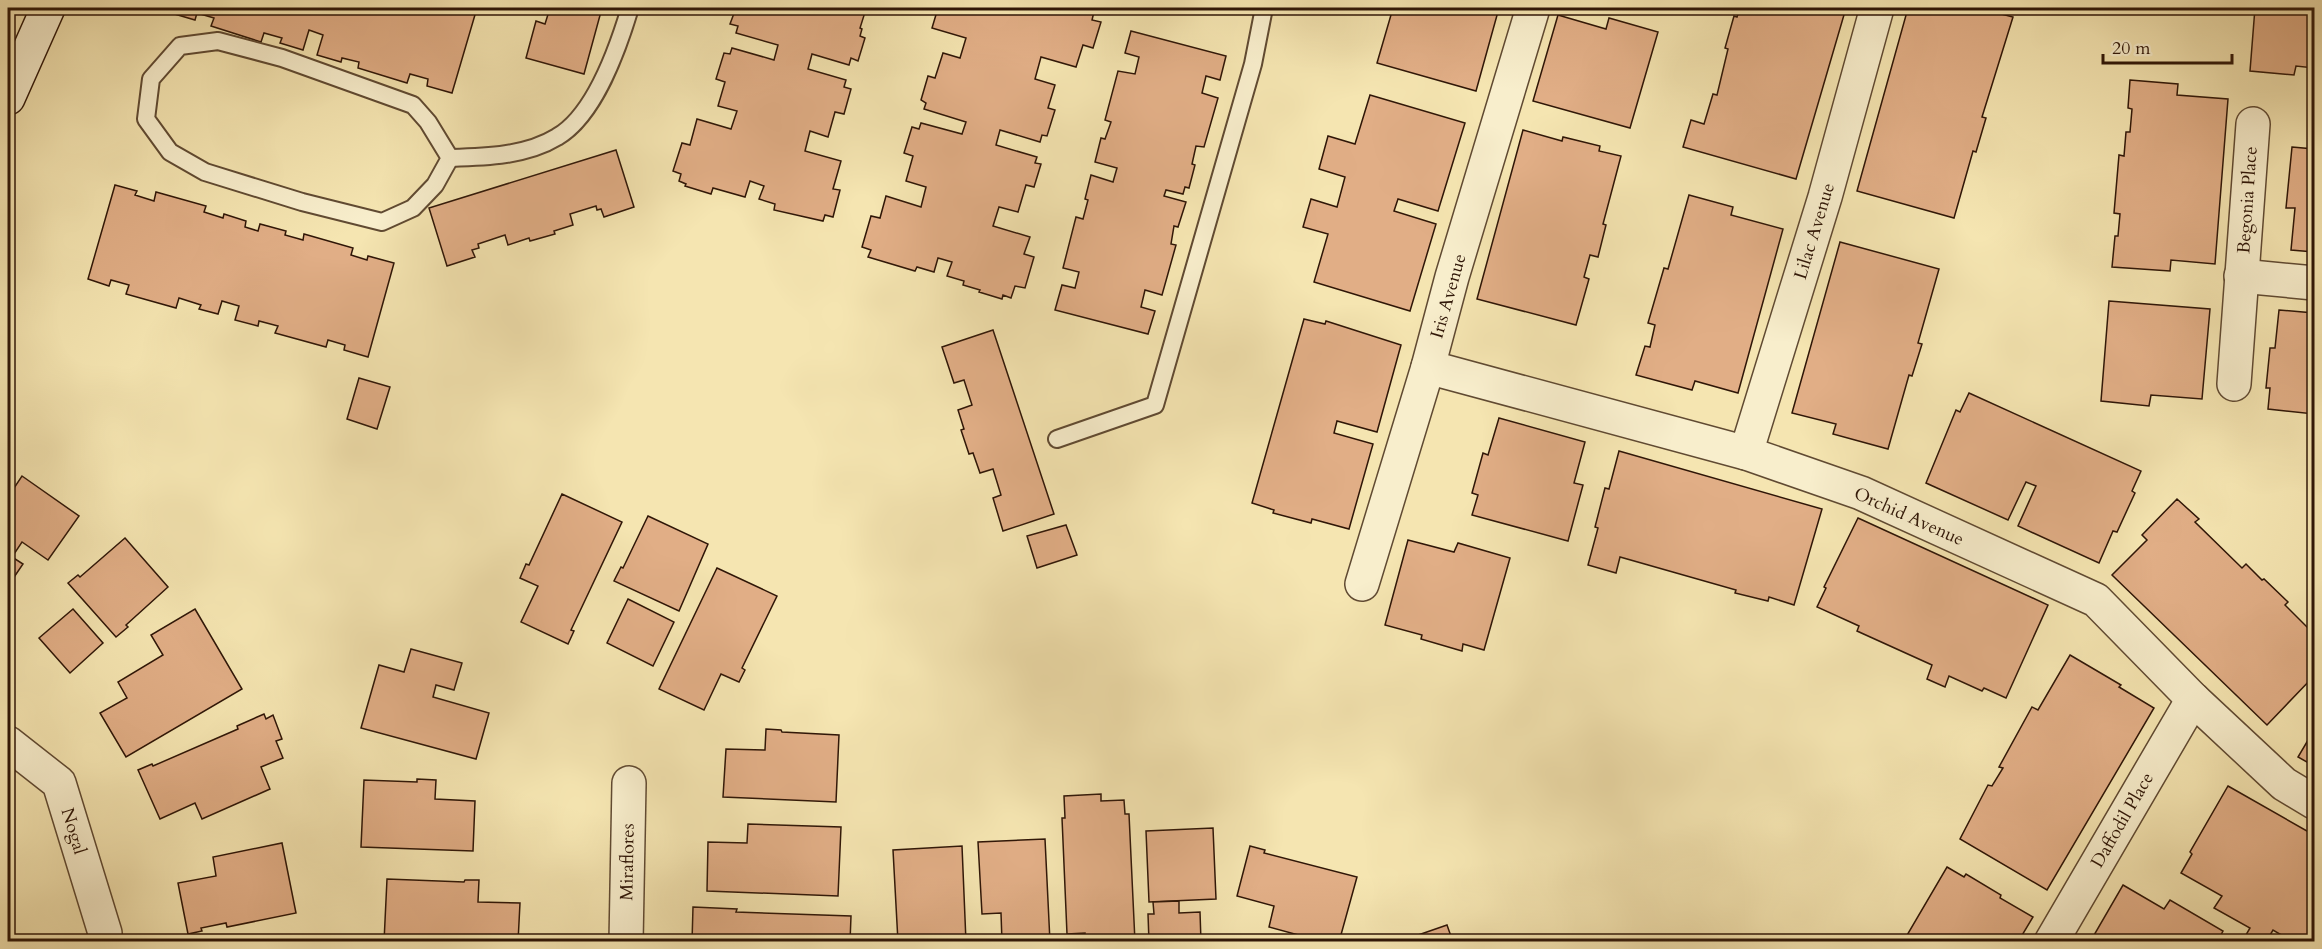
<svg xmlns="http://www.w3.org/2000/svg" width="2322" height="949" viewBox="0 0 2322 949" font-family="Cardo,serif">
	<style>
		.building { fill: #e1ae86; stroke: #2f1607; stroke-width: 1.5 }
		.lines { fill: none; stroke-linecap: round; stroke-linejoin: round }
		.service-casing { stroke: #604a32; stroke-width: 20 }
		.minor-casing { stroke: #604a32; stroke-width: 36 }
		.secondary-casing { stroke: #2f1607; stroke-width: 36 }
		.service { stroke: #f8eecc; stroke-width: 16 }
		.minor { stroke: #f8eecc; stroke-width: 33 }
		.secondary { stroke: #f8eecc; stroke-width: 33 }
		.labels { text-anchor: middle; stroke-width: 5; stroke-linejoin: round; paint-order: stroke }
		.street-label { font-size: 18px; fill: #2f1607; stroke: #f8eecc }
	</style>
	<rect width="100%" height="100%" fill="#f5e5b1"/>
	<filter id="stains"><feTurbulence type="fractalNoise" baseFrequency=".00333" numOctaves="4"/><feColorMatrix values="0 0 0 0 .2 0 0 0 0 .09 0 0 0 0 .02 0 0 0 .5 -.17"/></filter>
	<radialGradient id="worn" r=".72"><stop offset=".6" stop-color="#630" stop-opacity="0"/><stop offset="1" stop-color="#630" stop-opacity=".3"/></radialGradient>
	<g class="building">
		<path d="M173,8H477L452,93L427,86L428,79L410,74L407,83L358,68L359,62L342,58L341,62L317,55L323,35L309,30L303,50L280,43L282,38L264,33L261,42L211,26L214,18L197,13L195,20L171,13Z"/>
		<path d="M550,8H602L584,74L526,58L536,21L545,24Z"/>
		<path d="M736,8L866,9L860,28L862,29L860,36L865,38L858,61L851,58L849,65L812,54L808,69L846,80L844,87L851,89L844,114L835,112L828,137L810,131L805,151L841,161L833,189L840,190L833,217L825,215L823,221L774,210L775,204L759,199L764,186L750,181L745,197L713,188L711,194L685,186L686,184L679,181L681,174L673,171L682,143L690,145L697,119L731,129L737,111L718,106L725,82L716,79L724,53L730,54L732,48L774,60L778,45L736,33L738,26L730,24Z"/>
		<path d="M938,8H1095L1092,20L1101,22L1093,48L1083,45L1076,67L1041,57L1035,79L1055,85L1048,108L1055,110L1047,136L1042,135L1040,142L1000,130L996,145L1037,157L1035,163L1041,164L1034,187L1026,185L1018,212L999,207L993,226L1030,237L1024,254L1034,257L1025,288L1015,286L1011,298L1003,295L1002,299L979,292L980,290L963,285L964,281L947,276L952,262L938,258L934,272L917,267L915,271L868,257L871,250L862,247L871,216L880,218L886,196L921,207L926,187L906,181L913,156L904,153L912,127L919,129L921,123L962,134L966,122L924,109L926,103L921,100L928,76L935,78L943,53L960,58L966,38L932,28Z"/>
		<path d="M1393,8H1499L1476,91L1377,63Z"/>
		<path d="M1740,8H1846L1796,179L1683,147L1691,120L1704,124L1713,94L1717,95L1728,49L1725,48L1734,16L1737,17Z"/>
		<path d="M1908,8H1978L2013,17L1982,117L1986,118L1976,152L1973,151L1954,218L1857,191Z"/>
		<path d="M2255,8H2314V68L2296,66L2294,75L2250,71Z"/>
		<path d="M1558,15L1606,29L1609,18L1658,32L1630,128L1533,101Z"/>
		<path d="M1131,31L1226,56L1220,80L1206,76L1202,93L1218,98L1204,147L1196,146L1192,164L1195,165L1189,188L1185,187L1183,194L1166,190L1164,196L1186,202L1178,227L1174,226L1171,244L1176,245L1162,295L1145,290L1141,307L1155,311L1148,334L1055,310L1062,285L1075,288L1079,272L1063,268L1076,217L1083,219L1088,200L1085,199L1091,175L1113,182L1117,168L1095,162L1101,138L1105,139L1111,122L1105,120L1118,71L1135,74L1139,57L1125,53Z"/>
		<path d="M2130,80L2178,84L2177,95L2228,99L2215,264L2171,260L2170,271L2112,267L2115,236H2118L2120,214L2114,213L2119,155L2124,156L2126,132H2130L2132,109L2128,108Z"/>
		<path d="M1370,95L1465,123L1438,211L1398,199L1394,211L1436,224L1410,311L1314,282L1328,234L1303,227L1311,199L1337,207L1345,177L1319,169L1328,136L1355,144Z"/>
		<path d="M1523,130L1562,141L1563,137L1600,146L1599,151L1621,156L1603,224L1606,225L1598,257L1590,255L1584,277L1589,279L1576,325L1477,299Z"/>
		<path d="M2292,147L2314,149V252L2291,250L2295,208H2286Z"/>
		<path d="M616,150L634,207L604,217L601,209L597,210L596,206L570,214L573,225L554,231L555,234L530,241L529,238L508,245L505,235L478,244L479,248L472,250L475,257L447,266L429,208Z"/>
		<path d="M115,185L137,191L135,195L154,201L156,192L206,206L204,212L223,218L224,214L246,221L245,227L258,231L260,224L286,231L285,235L303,240L304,234L353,248L351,255L367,260L368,256L394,263L368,357L344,350L345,345L328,340L326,347L275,333L278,326L259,321L258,326L235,320L239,306L222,301L218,314L199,309L201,305L179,298L176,308L126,294L129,285L111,280L109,286L88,279Z"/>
		<path d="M1689,195L1733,207L1731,215L1783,229L1738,393L1695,381L1692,390L1636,375L1645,346L1650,347L1655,325L1648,323L1664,268L1668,269Z"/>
		<path d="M1840,242L1939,269L1918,343L1922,344L1912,376L1909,375L1888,449L1833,434L1836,424L1792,413Z"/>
		<path d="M2109,301L2210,309L2202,399L2151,395L2149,406L2101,401Z"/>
		<path d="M2279,310L2314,313V414L2268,409L2270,388H2266L2270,348H2275Z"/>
		<path d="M1304,319L1325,324L1326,321L1401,345L1377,432L1337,421L1334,433L1373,444L1349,529L1312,519L1311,523L1273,513L1274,510L1252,503Z"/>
		<path d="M993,330L1054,514L1003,531L993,498L1001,495L993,469L980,473L973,453L969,454L961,430L964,429L958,410L972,405L964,380L954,383L942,347Z"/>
		<path d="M359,378L390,387L377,429L347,419Z"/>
		<path d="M1969,393L2141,471L2132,491L2135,493L2117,532L2113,531L2099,563L2018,526L2036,486L2026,482L2008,520L1926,483L1956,410L1960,412Z"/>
		<path d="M1499,418L1585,442L1574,483L1583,485L1568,541L1472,515L1478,495L1472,493L1483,453L1488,455Z"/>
		<path d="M1619,451L1822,509L1794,605L1769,597L1768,601L1735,593L1736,590L1620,557L1616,573L1588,565L1598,528L1595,527L1605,488L1609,489Z"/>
		<path d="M22,476L79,516L48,560L22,542L12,557L23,564L8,586V497Z"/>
		<path d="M562,494L622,522L571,630L574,631L568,644L521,622L538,586L520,578L526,564L529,565Z"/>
		<path d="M2177,499L2199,519L2195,522L2242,568L2246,564L2262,580L2264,579L2288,602L2285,605L2314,634V676L2267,725L2112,575L2147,540L2142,535Z"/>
		<path d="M648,516L708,544L679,611L614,581L621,567L623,568Z"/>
		<path d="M1858,518L2048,605L2006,698L1984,688L1982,691L1949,676L1945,687L1927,679L1932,665L1857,631L1859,626L1817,607L1826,588L1824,587Z"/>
		<path d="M1066,525L1077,555L1037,568L1027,536Z"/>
		<path d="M125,538L168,587L126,625L128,627L116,637L68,583L78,575L80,577Z"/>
		<path d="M1408,540L1454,552L1458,543L1510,558L1484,650L1463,644L1462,651L1421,639L1422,635L1385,625Z"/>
		<path d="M717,568L777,596L742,668L745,670L739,682L721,674L704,710L659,689Z"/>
		<path d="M628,599L674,622L653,666L607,643Z"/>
		<path d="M73,609L103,643L70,673L39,638Z"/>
		<path d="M195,609L242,689L126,757L100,713L127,698L118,682L163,655L151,635Z"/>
		<path d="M411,649L462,663L454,690L436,685L433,697L489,713L476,759L361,728L379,665L404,672Z"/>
		<path d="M2070,655L2121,685L2119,687L2154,708L2047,890L1960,839L1988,785L1992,786L2003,768L1999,767L2032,707L2038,710Z"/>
		<path d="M264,714L266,719L273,715L282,739L276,741L283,758L261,767L270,789L202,819L195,803L160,819L138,770L152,764L153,766L238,729L237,726Z"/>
		<path d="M766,729L781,730L782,732L839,735L836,802L723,797L726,749L765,750Z"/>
		<path d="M2314,730V766L2298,757Z"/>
		<path d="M417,779L436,780L435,799L475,801L473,851L361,847L364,780L417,782Z"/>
		<path d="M2228,786L2314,835V942H2301L2292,937L2290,940L2273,930L2266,942H2246L2243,940L2250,928L2214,908L2222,896L2181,873L2192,854L2190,852Z"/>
		<path d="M1101,794V801L1124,800L1125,814H1129L1135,942H1085V933L1067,934L1062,818H1065L1064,796Z"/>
		<path d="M748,824L841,827L838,896L707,891L708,842L747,843Z"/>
		<path d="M1213,828L1216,899L1149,902L1146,831Z"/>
		<path d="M1045,839L1050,942H1002L1001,913L982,914L978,842Z"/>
		<path d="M282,843L296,913L227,927L226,923L201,928L202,931L188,934L178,883L216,876L213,857Z"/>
		<path d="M962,846L966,942H898L893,850Z"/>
		<path d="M1250,846L1265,850L1264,853L1357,877L1339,942H1324L1269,927L1274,906L1237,896Z"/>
		<path d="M1947,867L1964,877L1966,874L2001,895L2000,898L2033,917L2018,942H1903Z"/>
		<path d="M387,879L464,882L465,880H479L478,902L520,903L518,942H384Z"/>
		<path d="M2123,885L2164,909L2170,900L2223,931L2217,942H2090Z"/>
		<path d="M1179,901V913L1200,912L1201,942H1149L1148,914H1154L1153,902Z"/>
		<path d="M693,907L737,909L736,912L851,916L850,942H692Z"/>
		<path d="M1447,925L1453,942H1398Z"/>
	</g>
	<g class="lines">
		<g class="service-casing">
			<g id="service">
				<path d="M218,41L282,58L413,105L428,122L450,158L435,185L413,208L382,222L302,202L205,172L170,152L146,119L151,79L180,46Z"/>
				<path d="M450,158C485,157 526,156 557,137C595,115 618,48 630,8"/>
				<path d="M1057,439L1155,405L1253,64L1264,8"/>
			</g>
		</g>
		<g class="minor-casing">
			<g id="minor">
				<path d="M2241,276L2314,283"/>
				<path d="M1428,367L1746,453L1861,493L2096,600L2193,699L2284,784L2314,802"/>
				<path d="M2234,384L2253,124"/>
				<path d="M1746,453L1825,197L1877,8"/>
				<path d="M1362,584L1428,367L1452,277L1533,8"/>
				<path d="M8,743L59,783L105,933V942"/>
				<path d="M626,942L629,783"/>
				<path d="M2051,942L2193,699"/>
			</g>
		</g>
		<g class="secondary-casing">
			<path id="secondary" d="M8,98L48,8"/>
		</g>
		<use href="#service" class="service"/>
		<use href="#minor" class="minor"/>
		<use href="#secondary" class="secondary"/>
	</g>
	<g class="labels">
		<g class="street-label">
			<text transform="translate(2247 200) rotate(-86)" y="6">Begonia Place</text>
			<text transform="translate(1814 231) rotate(-73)" y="6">Lilac Avenue</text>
			<text transform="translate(1448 296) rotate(-74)" y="6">Iris Avenue</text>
			<text transform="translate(1909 516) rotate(24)" y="6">Orchid Avenue</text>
			<text transform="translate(2122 820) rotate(-60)" y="6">Daffodil Place</text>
			<text transform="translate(74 831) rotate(73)" y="6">Nogal</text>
			<text transform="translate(627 862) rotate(-89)" y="6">Miraflores</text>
		</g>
	</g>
	<rect width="2322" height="949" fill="none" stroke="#f5e5b1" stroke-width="30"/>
	<rect x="9" y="9" width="2304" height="931" fill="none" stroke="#2f1607" stroke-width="3"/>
	<rect x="15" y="15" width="2292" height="919" fill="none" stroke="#2f1607" stroke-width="1.5"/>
	<path d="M2103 54v9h129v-9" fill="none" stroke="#2f1607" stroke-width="3"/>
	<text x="2112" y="54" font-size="18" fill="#2f1607" stroke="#f8eecc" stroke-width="4.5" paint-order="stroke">20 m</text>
	<rect width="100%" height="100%" filter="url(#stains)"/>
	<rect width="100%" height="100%" fill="url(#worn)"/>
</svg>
